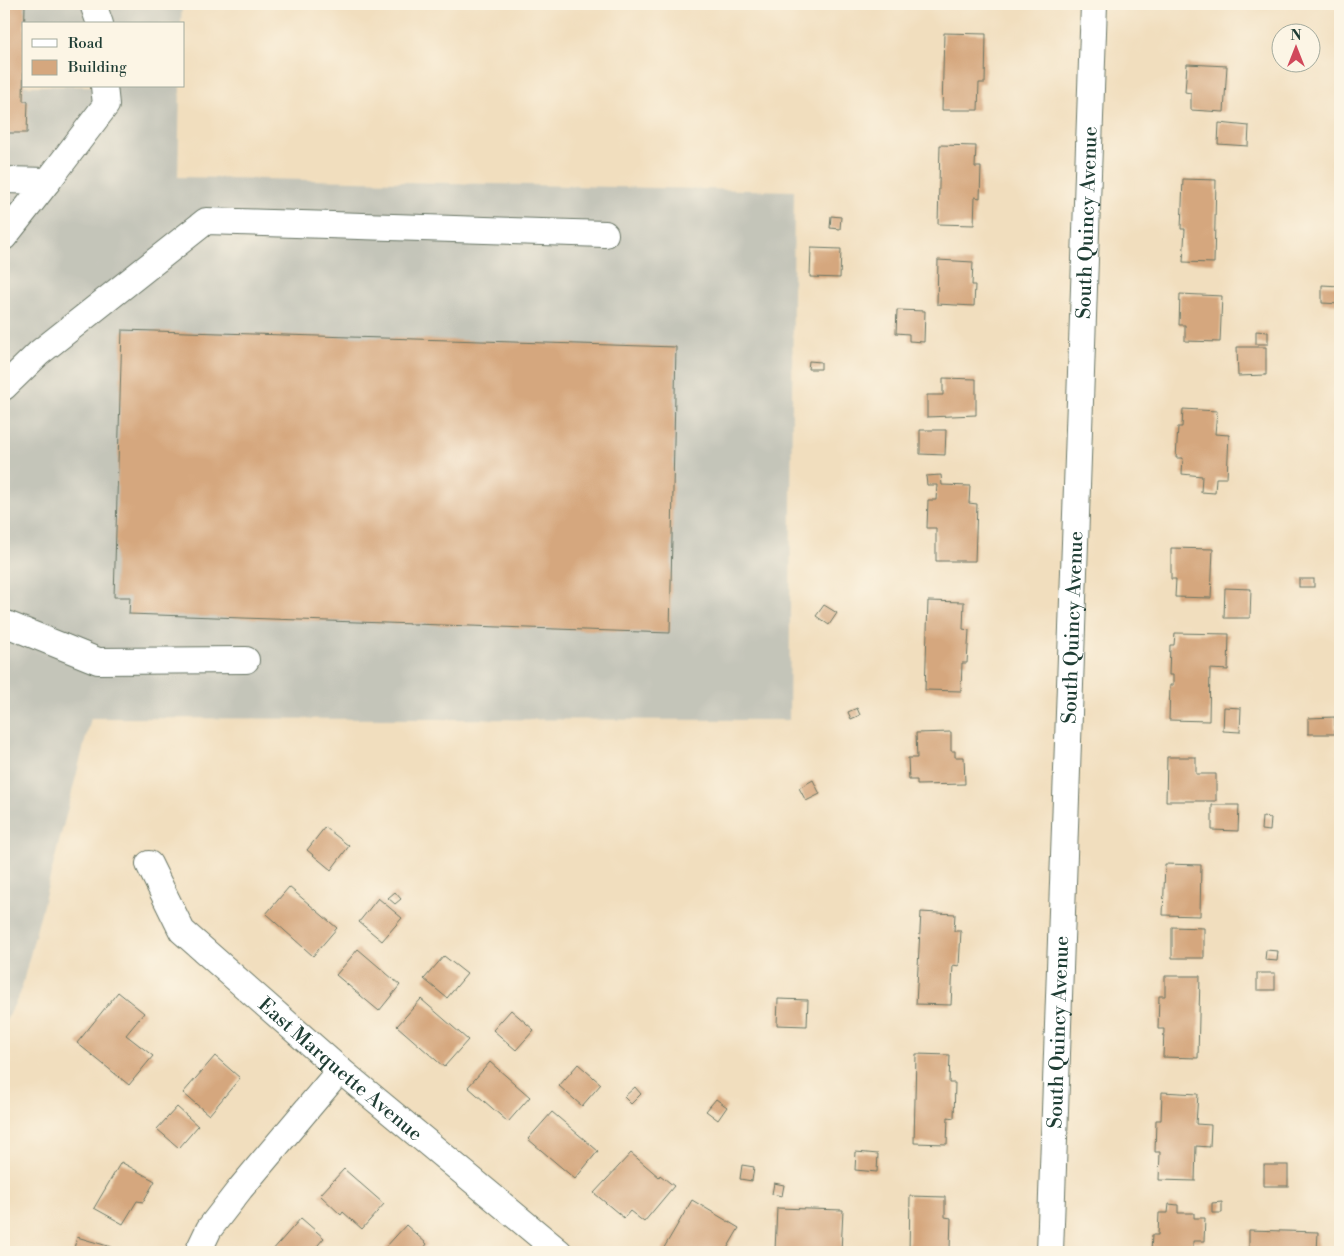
<svg xmlns="http://www.w3.org/2000/svg" width="1344" height="1256" viewBox="0 0 1344 1256" font-family="'Libre Bodoni',serif">
	<style>
		.industrial { fill: #c4c5b9 }
		.building { fill: #d5a77e }
		.lines { fill: none; stroke-linecap: round; stroke-linejoin: round }
		.minor-casing { stroke: #687564; stroke-width: 28 }
		.minor { stroke: #fff; stroke-width: 26 }
		.labels { text-anchor: middle; stroke-width: 5; stroke-linejoin: round; paint-order: stroke }
		.street-label { font-size: 20px; fill: #1f3d34; stroke: #fcf5e5 }
	</style>
	<rect width="100%" height="100%" fill="#fcf5e5"/>
	<filter id="ink" filterUnits="userSpaceOnUse"><feTurbulence type="fractalNoise" baseFrequency=".02" numOctaves="2"/><feDisplacementMap in="SourceGraphic" scale="10" xChannelSelector="R" yChannelSelector="G"/><feConvolveMatrix kernelMatrix="1 2 1 2 8 2 1 2 1" color-interpolation-filters="sRGB"/></filter>
	<filter id="wash" filterUnits="userSpaceOnUse"><feTurbulence type="fractalNoise" baseFrequency=".0096" numOctaves="4" result="noise"/><feDisplacementMap in="SourceGraphic" scale="20" xChannelSelector="R" yChannelSelector="G"/><feGaussianBlur stdDeviation="1.12" result="paint"/><feColorMatrix in="noise" values="0 0 0 0 0 0 0 0 0 0 0 0 0 0 0 0 0 1.4 0 .05"/><feComposite in="paint" operator="in"/></filter>
	<g filter="url(#wash)">
		<rect width="100%" height="100%" fill="#f1debe"/>
		<path class="industrial" d="M4,4H182L181,24H24V86H180L178,177L794,191L789,720L91,718L20,994L4,1024Z"/>
		<g id="blocks">
			<g class="building">
				<path d="M4,4H25L23,101H28L27,133H4Z"/>
				<path d="M944,33L986,34L985,83H979L978,110H942Z"/>
				<path d="M1187,64L1227,66L1224,112L1191,110V93L1185,92Z"/>
				<path d="M1219,123L1249,126L1248,146L1218,144Z"/>
				<path d="M940,145L976,146L975,167H981L980,198L975,197L974,225L938,224Z"/>
				<path d="M1183,179L1216,180L1214,263L1183,262L1185,229H1181Z"/>
				<path d="M831,216L841,217L840,229L830,228Z"/>
				<path d="M811,248L841,249L840,278L810,277Z"/>
				<path d="M938,260L973,262L972,285H975L974,306L937,304Z"/>
				<path d="M1322,285L1340,286V304L1322,303Z"/>
				<path d="M1180,294L1222,296L1220,342L1185,341V325H1179Z"/>
				<path d="M897,310L925,311L924,342L909,341V334L896,333Z"/>
				<path d="M122,330L676,347L670,633L129,614L130,597H114Z"/>
				<path d="M1256,331L1268,332V344H1256Z"/>
				<path d="M1237,347H1266V375L1238,376Z"/>
				<path d="M809,361L821,362V369H808Z"/>
				<path d="M943,378L976,379V415L927,417V395H943Z"/>
				<path d="M1183,409L1217,411L1215,434L1229,435L1227,478H1216L1215,493L1201,492L1202,476L1182,474L1183,458H1176L1178,427H1182Z"/>
				<path d="M920,430H946L945,455L920,454Z"/>
				<path d="M941,475L942,485L970,486L969,503L977,504L975,561H936V528H927L928,500H936L937,485H927L926,476Z"/>
				<path d="M1171,548L1213,549L1211,598L1175,597L1176,579H1171Z"/>
				<rect x="1299" y="579" width="15" height="8"/>
				<path d="M1225,588L1251,589L1250,618H1224Z"/>
				<path d="M928,601L964,602L963,629L969,630L967,663H962L961,691L925,690Z"/>
				<path d="M824,605L837,613L829,625L816,616Z"/>
				<path d="M1175,633L1229,634L1228,670L1210,669L1209,721L1169,720L1170,685H1173V675H1169L1170,645H1174Z"/>
				<path d="M1224,707L1241,708L1240,732L1223,731Z"/>
				<path d="M857,708L860,715L851,719L848,712Z"/>
				<path d="M1335,717V734H1308V718Z"/>
				<path d="M951,732V751H955V757H964L965,784L917,785V780H909L908,758H917L916,733Z"/>
				<path d="M1167,757H1196V774H1216V801H1166Z"/>
				<path d="M813,780L820,794L806,801L799,788Z"/>
				<path d="M1212,805H1239L1238,831L1212,830Z"/>
				<path d="M1262,817L1271,818L1270,831L1261,830Z"/>
				<path d="M325,827L349,846L331,870L307,850Z"/>
				<path d="M1165,864L1201,865L1200,916L1163,915Z"/>
				<path d="M289,887L337,928L313,956L266,914Z"/>
				<path d="M395,892L401,899L395,904L388,898Z"/>
				<path d="M378,898L402,918L382,941L359,922Z"/>
				<path d="M921,912L955,914L954,931H961L959,966L953,965L951,1005L916,1004Z"/>
				<path d="M1172,927L1204,928V958H1172Z"/>
				<path d="M358,949L400,985L379,1011L336,975Z"/>
				<path d="M1266,950L1278,951L1277,961L1265,960Z"/>
				<path d="M444,956L467,974L447,998L424,979Z"/>
				<rect x="1257" y="973" width="18" height="17"/>
				<path d="M1165,976H1200L1198,1058L1163,1057L1164,1029H1158L1159,996H1165Z"/>
				<path d="M118,992L144,1013L126,1035L153,1056L129,1085L77,1043Z"/>
				<path d="M421,999L468,1040L444,1067L397,1026Z"/>
				<path d="M778,999L808,1000L807,1026L777,1025Z"/>
				<path d="M511,1010L534,1030L516,1050L493,1030Z"/>
				<path d="M916,1054L950,1055L949,1083H955L954,1118L948,1117L947,1144L914,1143Z"/>
				<path d="M215,1056L240,1078L209,1115L183,1093Z"/>
				<path d="M490,1062L530,1097L508,1122L468,1087Z"/>
				<path d="M578,1064L601,1084L582,1106L559,1086Z"/>
				<path d="M635,1087L641,1094L631,1104L624,1097Z"/>
				<path d="M1162,1092L1198,1094L1196,1124L1211,1125L1210,1147L1196,1146L1195,1181L1159,1180L1160,1152H1155L1156,1120H1161Z"/>
				<path d="M716,1099L727,1107L718,1120L706,1111Z"/>
				<path d="M177,1107L198,1126L179,1148L157,1129Z"/>
				<path d="M552,1112L598,1151L575,1179L528,1139Z"/>
				<path d="M856,1152L878,1154L877,1172L855,1170Z"/>
				<path d="M631,1153L659,1177L660,1175L674,1186L644,1222L630,1211L624,1218L594,1193Z"/>
				<path d="M121,1162L155,1181L143,1202L137,1201L123,1224L94,1208Z"/>
				<path d="M742,1165L754,1167L752,1181L740,1179Z"/>
				<rect x="1264" y="1165" width="24" height="21"/>
				<path d="M344,1169L384,1204L362,1229L343,1212L341,1215L320,1195Z"/>
				<path d="M774,1183L784,1185L782,1196L772,1194Z"/>
				<path d="M910,1196L945,1197V1217L951,1218L950,1249L944,1248V1252H909Z"/>
				<path d="M692,1200L739,1228L725,1252H709L707,1251L706,1252H665L662,1251Z"/>
				<path d="M1222,1202V1213H1212V1203Z"/>
				<path d="M1169,1204L1178,1205V1213H1194V1218H1205L1204,1241H1193V1252H1151L1152,1235H1158L1159,1213H1168Z"/>
				<path d="M777,1208L843,1210L841,1252L775,1250Z"/>
				<path d="M301,1218L324,1238L312,1252H271Z"/>
				<path d="M406,1225L427,1244L421,1252H389L385,1248Z"/>
				<path d="M1249,1230L1318,1232L1317,1252H1249Z"/>
				<path d="M77,1237L118,1249L117,1252H73Z"/>
			</g>
		</g>
	</g>
	<g filter="url(#ink)">
		<use href="#blocks" fill-opacity="0" stroke="#687564" stroke-width="1"/>
		<g class="lines">
			<g class="minor-casing">
				<g id="minor">
					<path d="M93,4L100,24"/>
					<path d="M4,180L48,181L4,237"/>
					<path d="M48,181L106,105L104,86"/>
					<path d="M4,387L39,353L206,221L605,234"/>
					<path d="M4,623L98,661L246,660"/>
					<path id="s1" d="M149,864L182,931L340,1070L559,1252"/>
					<path d="M198,1252L209,1229L240,1189L340,1070"/>
					<path id="s2" d="M1050,1252L1094,4"/>
				</g>
			</g>
			<use href="#minor" class="minor"/>
		</g>
	</g>
	<g class="labels">
		<g class="street-label">
			<text dy="7" stroke="none"><textPath href="#s2" startOffset="1030">South Quincy Avenue</textPath></text>
			<text dy="7" stroke="none"><textPath href="#s2" startOffset="625">South Quincy Avenue</textPath></text>
			<text dy="7" stroke="none"><textPath href="#s2" startOffset="220">South Quincy Avenue</textPath></text>
			<text dy="7" stroke="none"><textPath href="#s1" startOffset="285">East Marquette Avenue</textPath></text>
		</g>
	</g>
	<rect width="1344" height="1256" fill="none" stroke="#fcf5e5" stroke-width="20"/>
	<rect x="22" y="22" width="162" height="65" fill="#fcf5e5" stroke="#a4ab9e"/>
	<rect x="32" y="39" width="25" height="8" fill="#ffffff" stroke="#a4ab9e"/>
	<text x="68" y="48" font-size="15" fill="#1f3d34">Road</text>
	<rect x="32" y="60" width="25" height="15" fill="#d5a77e" stroke="#a4ab9e"/>
	<text x="68" y="72" font-size="15" fill="#1f3d34">Building</text>
	<g transform="translate(1296 48)"><circle r="24" fill="#fcf5e5" stroke="#a4ab9e"/>
	<path d="M0-4L9 19L0 12L-9 19Z" fill="#d1495b"/>
	<text y="-8" font-size="14" font-weight="bold" text-anchor="middle" fill="#1f3d34">N</text>
	</g>
</svg>
